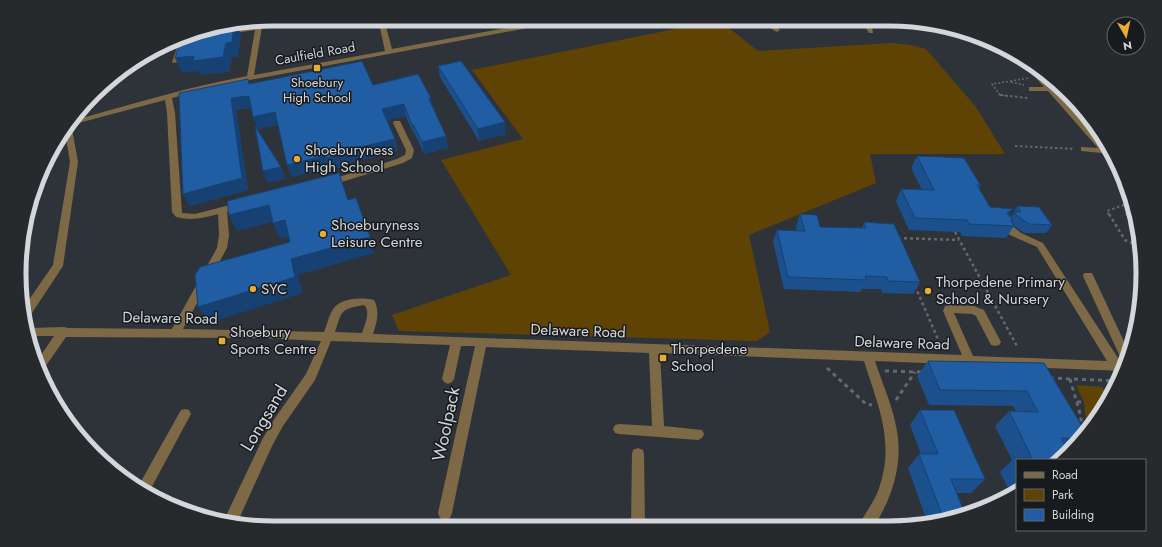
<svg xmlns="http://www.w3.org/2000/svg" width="1162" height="547" viewBox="0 0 1162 547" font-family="Jost,sans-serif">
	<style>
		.green { fill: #5f4304 }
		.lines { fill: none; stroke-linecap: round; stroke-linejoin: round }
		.path-far3 { stroke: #64696f; stroke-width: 1.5; stroke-dasharray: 2 2; stroke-linecap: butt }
		.path-far2 { stroke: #64696f; stroke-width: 2; stroke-dasharray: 2.5 2.5; stroke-linecap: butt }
		.path-far1 { stroke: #64696f; stroke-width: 2.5; stroke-dasharray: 3 3; stroke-linecap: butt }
		.path { stroke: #64696f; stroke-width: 3; stroke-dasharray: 4 4; stroke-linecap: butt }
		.minor { fill: #7d6945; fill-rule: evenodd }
		.wall { fill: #1c508c }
		.shaded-wall { fill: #164172 }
		.building { fill: #205da3; stroke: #164172 }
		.poi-dot { fill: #e6ad36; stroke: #181b1e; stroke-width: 1.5 }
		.labels { text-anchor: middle; stroke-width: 3; stroke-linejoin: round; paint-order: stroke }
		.far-street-label { font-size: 13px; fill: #d3d6db; stroke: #181b1e }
		.far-poi-label { font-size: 13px; fill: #d3d6db; stroke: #181b1e }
		.poi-label { font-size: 15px; fill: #d3d6db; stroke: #181b1e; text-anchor: start }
		.street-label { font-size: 15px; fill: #d3d6db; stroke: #181b1e }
		.near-street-label { font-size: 18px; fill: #d3d6db; stroke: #181b1e }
		.rim { fill: none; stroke: #d3d6db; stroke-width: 5 }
	</style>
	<rect width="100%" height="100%" fill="#2e333a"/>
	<g class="green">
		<path d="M719,20L758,51L892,43L911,45L926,49L976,107L1005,154H870L876,183L749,235L770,332L757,341L399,331L392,315L511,275L441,160L523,139L472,70Z"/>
		<path d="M1076,385L1102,387L1108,398L1087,432L1084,402Z"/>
	</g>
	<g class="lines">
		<g class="path-far3">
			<path d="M392,23L417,19"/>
			<path d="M1011,82L1024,85"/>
			<path d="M1008,96L1000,95L992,84L1029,78"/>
		</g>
		<g class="path-far2">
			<path d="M1000,95L1028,98"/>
			<path d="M1015,146L1075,149"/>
			<path d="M1109,215L1107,211L1129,203"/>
		</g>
		<g class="path-far1">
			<path d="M1109,214L1125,240L1137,245"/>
			<path d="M955,232L1018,348"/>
			<path d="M898,238L959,240"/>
			<path d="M915,286L940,344"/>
		</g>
		<g class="path">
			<path d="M827,368L866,404L872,405"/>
			<path d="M885,371L922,372"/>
			<path d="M1050,378L1118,381"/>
			<path d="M1070,379L1081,417V428"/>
			<path d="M896,400L915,372"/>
			<path d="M1077,402H1084"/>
		</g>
		<g class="minor">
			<path d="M378,19H384L392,49L555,19H568L565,21L212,87L172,98L175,113L182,213L195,214L241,202L245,205L244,207L227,212L229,235L227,248L183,329L324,332C327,325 329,315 333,309C341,298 362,297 374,300C380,311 377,322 373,334L962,355L943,311L945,306L949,305L974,306L984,310L1001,342L999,345L995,346L991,345L976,316L972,314L954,313L973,356L1107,361L1037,247L1010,235L1001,225L1006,222L1009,223L1021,233L1043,243L1120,361H1122L1083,276L1084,273H1092L1128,350L1124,371L875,361C882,383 892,404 896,426C904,461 893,497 874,526H859C864,514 873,504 878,491C896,443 878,406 864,361L660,353L664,426L702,430L704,434L702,438L698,440L619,434L615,433L613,429L615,425L619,424L652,426L649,353L486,347L452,513L450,518L445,520L440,518L438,513L475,346H461L454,379L452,382L448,384L444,382L442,379L450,345L331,341L315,380L283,426L272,446L238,521L225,518L263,438L275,418L306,374L321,341L261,338L66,337L45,367L42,368L39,358L54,336H31L28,328H30L64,327L68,328L172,329L217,248L219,235L218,214C203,218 191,221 176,217L172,212L167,113L165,100L71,125L75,120C132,104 188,87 247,76L255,30L187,40L178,62L173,63L172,62L180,39L186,36L256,27L257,22L263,21L254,75L385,51ZM364,305C371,311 365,325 362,333L335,332C342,311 340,309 364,305Z"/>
			<path d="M759,19H766L774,25L807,19H820L778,28L780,30L777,32L770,28Z"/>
			<path d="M857,19H864L872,27L873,33H869L866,28Z"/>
			<path d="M990,41L995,44L986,45L983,43Z"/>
			<path d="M1027,66C1065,91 1095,134 1121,172H1117L1102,153L1081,151V147L1098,148L1048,91H1029V87H1044L1027,68Z"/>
			<path d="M394,121H400L414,150L412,158L403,163L332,185H326L325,183L326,181L397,159L405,155L406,150L393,123Z"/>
			<path d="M69,127L72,129L78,162L63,266L28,319L26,320L22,310L53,265L70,162L65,132Z"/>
			<path d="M1131,211L1132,220L1129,219L1125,214L1127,212Z"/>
			<path d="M185,409L189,410L191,414L149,492L139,485L181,410Z"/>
			<path d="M638,448L643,450L644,454L645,527H631L632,454L633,450Z"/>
		</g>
	</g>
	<g class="wall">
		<path d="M438,66L506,134L479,141L440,77Z"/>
		<path d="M250,84L373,85L433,107L446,136L448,148L424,154L416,136L415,137L406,116L387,120L395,139L398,151L348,163V165L330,170L329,168L292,177L287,165L278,125L258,129L251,108L236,110L248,190L190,206L183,194Z"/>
		<path d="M917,156L981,186L979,189L990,207L1009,215L1011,217L1017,206L1052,225L1046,233H1024L1014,226L1006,238L962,236L960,232L909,230L896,201L901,189L922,190L911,168Z"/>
		<path d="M800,214L820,227L862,228L864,222L920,282L913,294L882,293L881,289H862L860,292L784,289L773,242L777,230L797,231L796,227Z"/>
		<path d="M928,361L1044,363L1086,433L1059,460H1017V491L1011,494L1000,472L1012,460L995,426L1009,411H1016L1013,406L929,405L917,376Z"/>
		<path d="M920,410L985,479L971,493H956L965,514L928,524L908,468L919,454H921L910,425Z"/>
	</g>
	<g class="shaded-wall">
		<path d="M234,25H237L241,35L238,57H232L229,72L200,75L198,71L182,73L175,58L226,43Z"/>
		<path d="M249,96L254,107L236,110L248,190L190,206L183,194L231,98Z"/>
		<path d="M431,98L434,110L429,99Z"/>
		<path d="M404,104L406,116L385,120L382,109Z"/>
		<path d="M275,112L280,124L258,129L253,117Z"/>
		<path d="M505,122L506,134L479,141L478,129Z"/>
		<path d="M413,124L416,136L415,137L412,125Z"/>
		<path d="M446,136L448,148L424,154L422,142Z"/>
		<path d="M395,139L398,151L348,163V165L330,170L326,158L344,151Z"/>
		<path d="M325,156L329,168L292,177L287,165Z"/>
		<path d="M281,167L286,179L268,183L263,171Z"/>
		<path d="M269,205L276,221L237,231L229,215Z"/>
		<path d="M1013,209L1005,221L1007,213Z"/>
		<path d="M285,220L292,236L280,239L273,223Z"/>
		<path d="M370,237L375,253L298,275L303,293L209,323L198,307L291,259Z"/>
	</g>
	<g class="building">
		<path d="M234,25L232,42L226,43L223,57L193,61L194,56L175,58L180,41L186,38H201L203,31Z"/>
		<path d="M362,61L373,85L418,74L431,98L429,99L446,136L422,142L413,124L412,125L404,104L382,109L395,139L344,151V153L326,158L325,156L287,165L275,112L253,117L249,96L231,98L242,178L183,194L179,93L248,79L249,84Z"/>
		<path d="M461,61L505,122L478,129L438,66Z"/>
		<path d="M255,126L281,167L263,171Z"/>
		<path d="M917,156L964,158L981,186L977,185L990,207L1013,209L1007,213L1013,220H1011L1014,226L969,224L967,220L915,218L901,189L934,190Z"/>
		<path d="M339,173L348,200L356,198L370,237L291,259L295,277L198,307L195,275L200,267L290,242L285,220L273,223L269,205L229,215L227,201Z"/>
		<path d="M1017,206L1039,207L1052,225L1029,224L1013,213H1017L1015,211L1021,212Z"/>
		<path d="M800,214L817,215L820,227L866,228L864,222L894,224L920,282L888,281L887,277L865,276L866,280L788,277L777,230L805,231Z"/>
		<path d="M928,361L1044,363L1086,433L1080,439L1061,438L1068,451L1059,460H1017V463L1015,458H1032L1009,411L1038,412L1027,391L940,390Z"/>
		<path d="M920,410H954L985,479H951L965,514L944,520L919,454H938Z"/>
	</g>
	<g class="poi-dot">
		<rect x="313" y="64" width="8" height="8" rx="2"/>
		<circle cx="297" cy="159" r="4"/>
		<circle cx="323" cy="234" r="4"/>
		<circle cx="253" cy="289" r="4"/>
		<circle cx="928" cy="291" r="4"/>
		<rect x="218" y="337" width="8" height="8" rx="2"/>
		<rect x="659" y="354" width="8" height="8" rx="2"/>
	</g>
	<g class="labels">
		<g class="far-street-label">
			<text transform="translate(315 53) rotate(-10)" y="5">Caulfield Road</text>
		</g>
		<g class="far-poi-label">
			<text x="317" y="87">Shoebury<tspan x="317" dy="15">High School</tspan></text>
		</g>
		<g class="poi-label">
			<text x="305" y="155">Shoeburyness<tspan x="305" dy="17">High School</tspan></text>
			<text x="331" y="230">Shoeburyness<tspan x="331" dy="17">Leisure Centre</tspan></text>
			<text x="936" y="287">Thorpedene Primary<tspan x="936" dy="17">School &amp; Nursery</tspan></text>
			<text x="261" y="294">SYC</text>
			<text x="230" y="337">Shoebury<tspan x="230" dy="17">Sports Centre</tspan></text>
			<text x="671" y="354">Thorpedene<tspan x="671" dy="17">School</tspan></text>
		</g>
		<g class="street-label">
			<text transform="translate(170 318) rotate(1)" y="5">Delaware Road</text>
			<text transform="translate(578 331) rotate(2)" y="5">Delaware Road</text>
			<text transform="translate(902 343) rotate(2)" y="5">Delaware Road</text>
		</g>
		<g class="near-street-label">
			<text transform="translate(264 418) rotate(-59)" y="6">Longsand</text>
			<text transform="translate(446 424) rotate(-78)" y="6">Woolpack</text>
		</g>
	</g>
	<path d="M0 0H1162V547H0ZM273 26H889A247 247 0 0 1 1136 273V274A247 247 0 0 1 889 521H273A247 247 0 0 1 26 274V273A247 247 0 0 1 273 26Z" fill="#272a2d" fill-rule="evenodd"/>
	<path class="rim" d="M273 26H889A247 247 0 0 1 1136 273V274A247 247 0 0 1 889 521H273A247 247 0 0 1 26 274V273A247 247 0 0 1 273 26Z"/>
	<rect x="1016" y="459" width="130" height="72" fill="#181b1e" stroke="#63666a"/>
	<rect x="1024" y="472" width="20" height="6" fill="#7d6945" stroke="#63666a"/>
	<text x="1052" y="479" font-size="12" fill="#d3d6db">Road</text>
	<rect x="1024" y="489" width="20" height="12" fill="#5f4304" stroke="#63666a"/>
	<text x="1052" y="499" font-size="12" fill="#d3d6db">Park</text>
	<rect x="1024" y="509" width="20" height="12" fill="#205da3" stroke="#63666a"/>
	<text x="1052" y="519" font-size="12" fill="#d3d6db">Building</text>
	<g transform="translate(1126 36) rotate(171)"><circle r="19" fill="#181b1e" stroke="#63666a"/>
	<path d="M0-3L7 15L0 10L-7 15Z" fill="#e6ad36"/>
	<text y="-6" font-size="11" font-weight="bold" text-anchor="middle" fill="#d3d6db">N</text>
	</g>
</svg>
